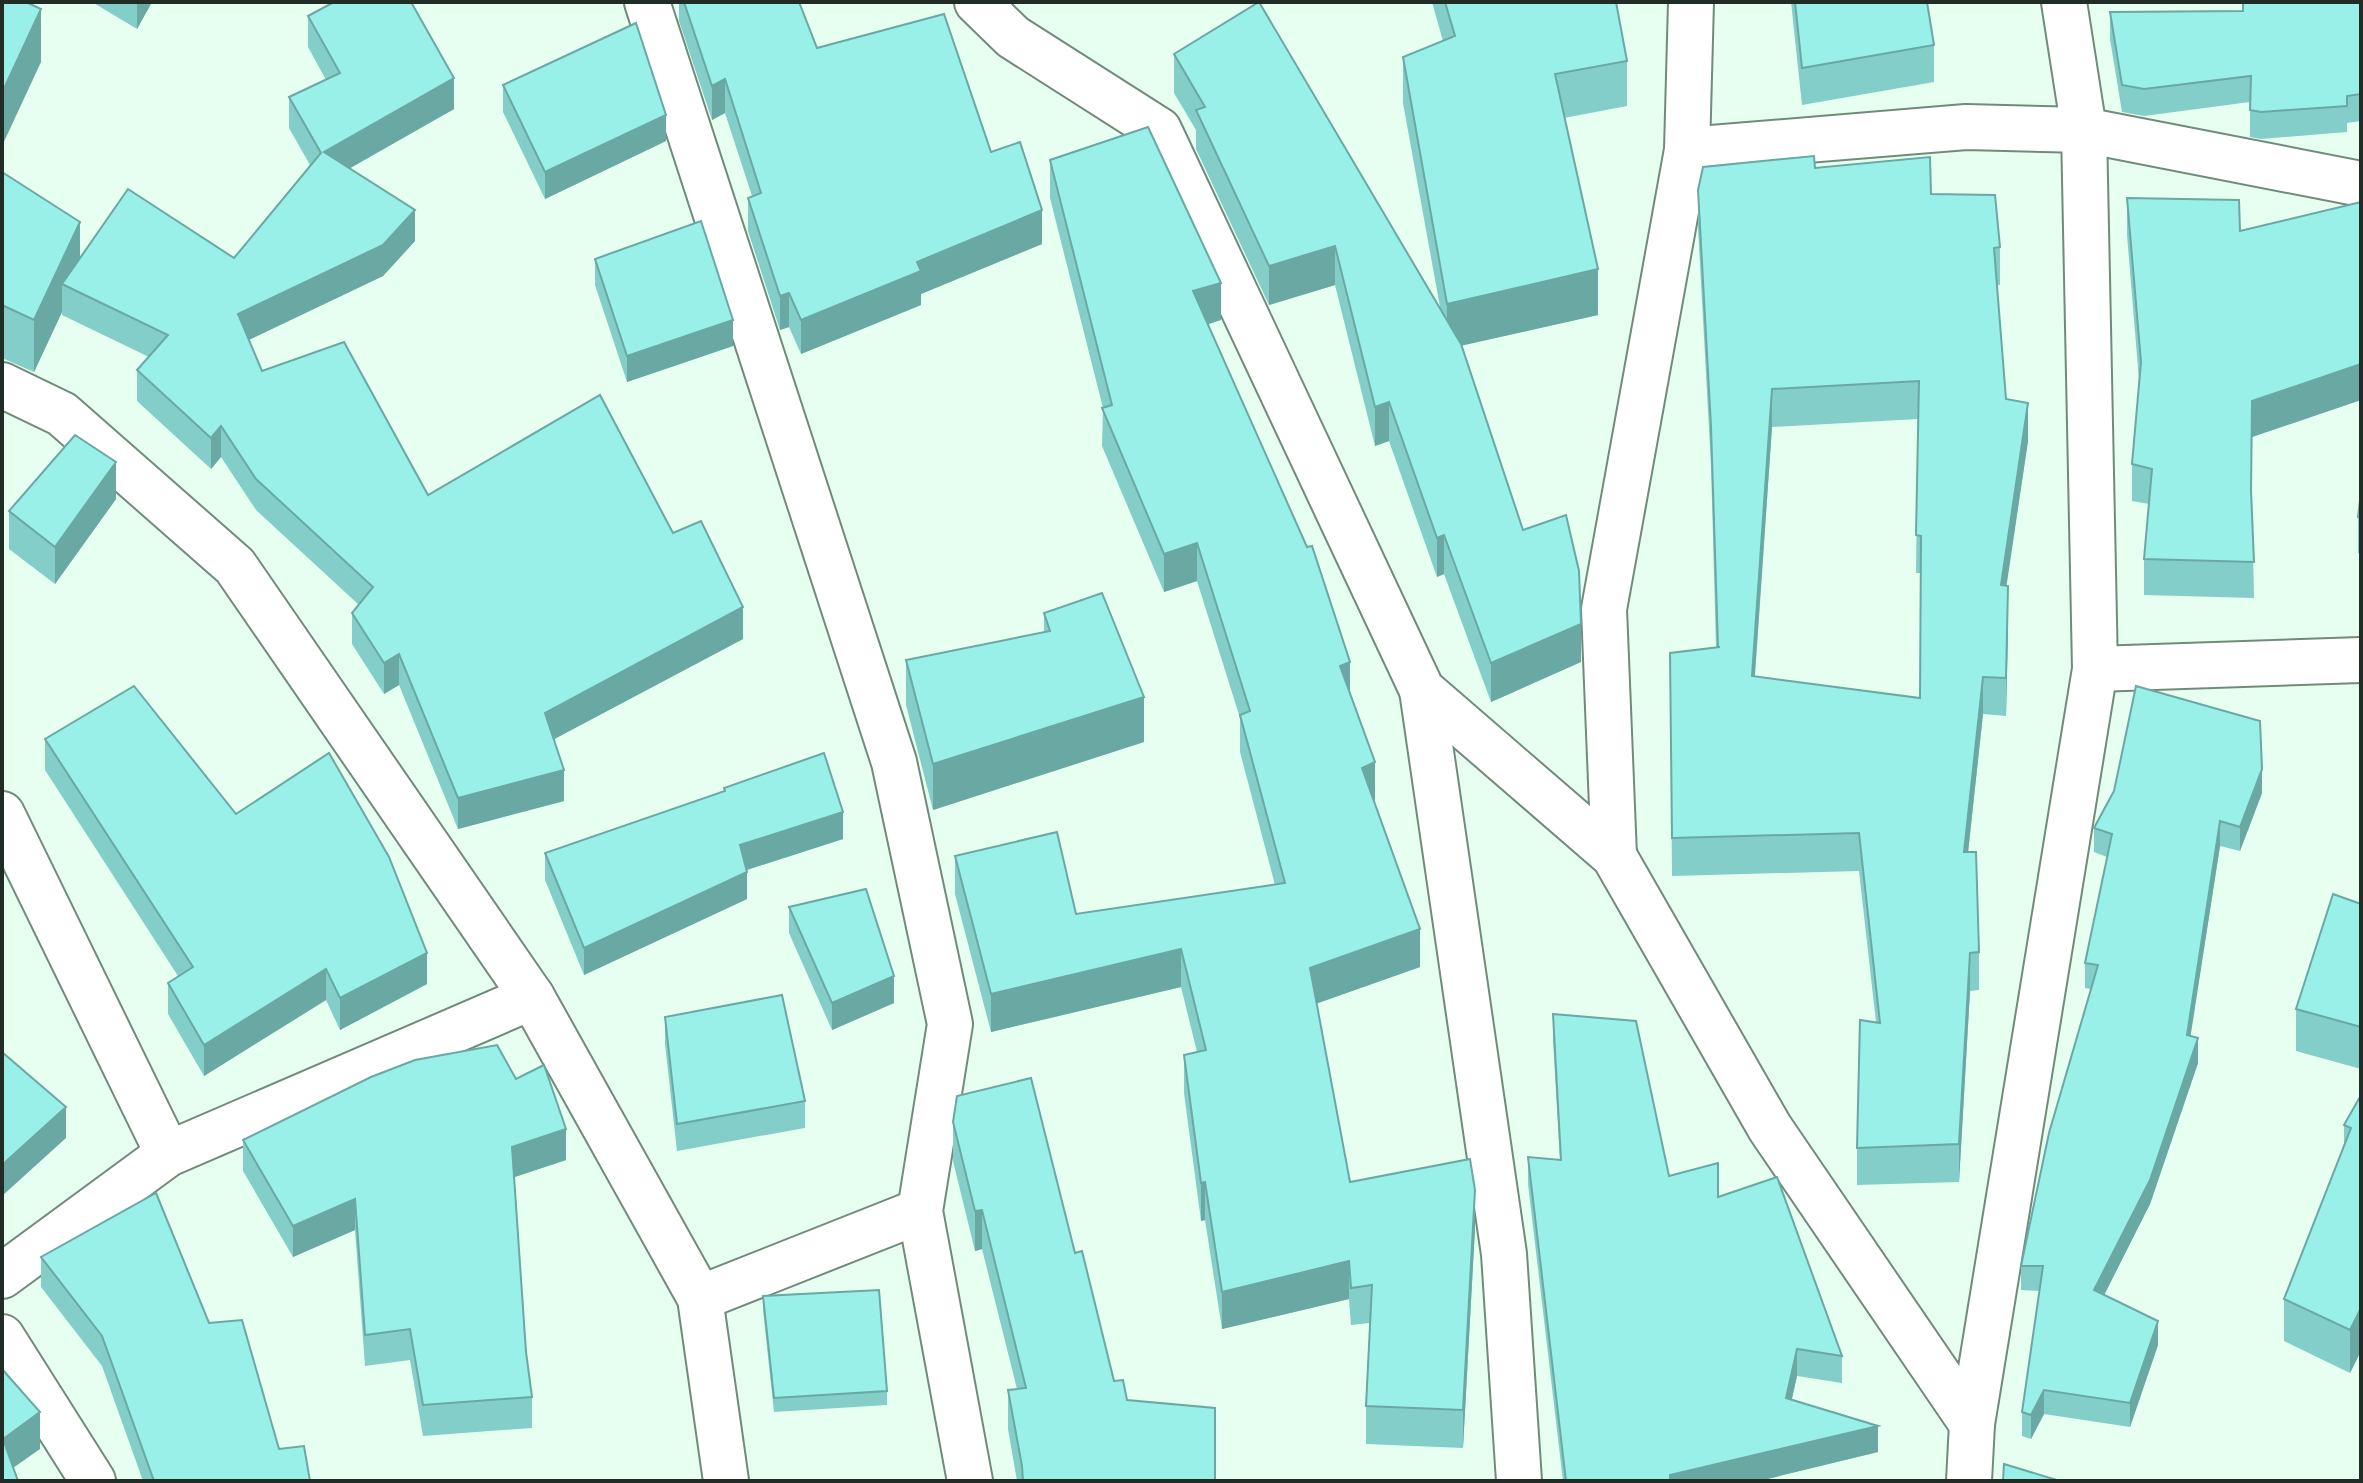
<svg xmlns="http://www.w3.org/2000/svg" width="2363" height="1483" viewBox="0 0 2363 1483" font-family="Jost,sans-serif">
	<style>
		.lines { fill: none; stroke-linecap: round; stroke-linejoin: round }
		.minor-casing { stroke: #718b7b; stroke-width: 48 }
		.minor { stroke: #fff; stroke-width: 44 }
		.wall { fill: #83cec8; fill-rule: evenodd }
		.shaded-wall { fill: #6aa8a3 }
		.building { fill: #98f0e9; stroke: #6aa8a3; stroke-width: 2; fill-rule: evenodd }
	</style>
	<rect width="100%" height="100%" fill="#e7fff0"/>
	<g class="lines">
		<g class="minor-casing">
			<g id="minor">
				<path d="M647,2L894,762L950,1024L920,1211L970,1481"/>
				<path d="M977,2L1013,37L1159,130L1422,690L1614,856L1770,1128L1972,1424"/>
				<path d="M1687,150L1966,127L2084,130L2361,184"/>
				<path d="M2,385L62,414L235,566L532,997L700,1298L726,1481"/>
				<path d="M2095,669L2361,660"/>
				<path d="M1422,690L1504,1254L1519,1481"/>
				<path d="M2,814L168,1154"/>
				<path d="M1614,856L1604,609L1687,150L1691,2"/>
				<path d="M2,1276L168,1154L532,997"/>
				<path d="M700,1298L920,1211"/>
				<path d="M2,1337L93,1481"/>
				<path d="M1969,1481L1972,1424L2095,669L2084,130L2064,2"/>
			</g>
		</g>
		<use href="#minor" class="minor"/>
	</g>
	<g class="wall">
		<path d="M92,2H152L137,29Z"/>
		<path d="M679,2H799L817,48L991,152L1042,244L921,294V305L801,354L789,327L780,330L748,231V198L752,196L725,113L712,120L679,21Z"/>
		<path d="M1432,2H1616L1627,61V106L1564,118L1598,315L1462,345L1523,530L1581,662L1491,702L1444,574L1437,577L1389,441L1375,446L1335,285L1269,305L1196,149V130L1174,93V54L1440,307L1403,103V57L1443,41Z"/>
		<path d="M1791,2H1927L1934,45V82L1802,105Z"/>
		<path d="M2361,2V121L2347,123V132L2261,139L2250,137V102L2144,116L2122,112L2110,39V12L2243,11Z"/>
		<path d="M308,16L454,109L350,168L415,241L383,276L249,340L262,371L428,495L673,533L743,639L554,739L564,801L458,829L399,685L384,694L352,644V613L359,605L256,510L221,457L211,469L137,401V370L149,357L62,315V312L34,372L2,358V172L80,258H234L310,165L289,128V97L326,80L308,47Z"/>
		<path d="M503,85L666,141L545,199L503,112Z"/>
		<path d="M1050,160L1221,320L1208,324L1350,693L1375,800L1374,801L1420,967L1317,1003L1350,1182L1475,1228L1463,1448L1366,1444V1406L1370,1323L1351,1325L1349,1299L1222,1329L1205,1220L1201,1221L1184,1093V1055L1197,1052L1181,987L991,1032L955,894V856L1076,914L1275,885L1240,752V718L1197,581L1164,592L1102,446L1103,408L1050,198Z"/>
		<path d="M1815,168L1931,194L2000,247V285H1997L2006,399L2028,441L2006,586L2008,624L2006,716L1983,714L1968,852L1979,952V990L1970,991L1959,1182L1857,1185V1148L1876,1022L1859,871L1672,876L1670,653L1716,647L1711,465L1698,228V190ZM1918,419L1916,573H1921L1920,698L1755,677L1772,427Z"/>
		<path d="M2127,198L2240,231L2361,202V400L2252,437V499L2254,598L2144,595V559L2149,504L2132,501V464L2139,380L2127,235Z"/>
		<path d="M595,259L733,346L627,382L595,285Z"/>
		<path d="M2361,492V554L2358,553V517Z"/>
		<path d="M116,499L55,584L9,549V511Z"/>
		<path d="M1044,613L1144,742L933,810L906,705V660L1044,632Z"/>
		<path d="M45,739L236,814L427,984L340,1030L326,1000L204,1076L168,1014V983L178,976L45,770Z"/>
		<path d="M724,788L843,839L747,870V899L584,975L545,880V853L724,791Z"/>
		<path d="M2262,793L2240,851L2220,846L2190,1036L2198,1063L2150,1204L2104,1295L2158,1345L2130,1427L2044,1414L2031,1439L2022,1436V1412L2040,1291L2021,1290V1266L2091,989L2085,988V963L2107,857L2094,852V828Z"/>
		<path d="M2361,904V1069L2296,1051V1009Z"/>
		<path d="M789,907L894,1003L832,1030L789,933Z"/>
		<path d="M1553,1014L1669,1176L1718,1197L1842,1356V1383L1797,1376L1792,1399L1878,1452L1759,1481H1563L1528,1184V1157L1560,1160L1553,1041Z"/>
		<path d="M665,1017L805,1101V1128L677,1151L665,1044Z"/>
		<path d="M516,1079L566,1160L514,1177L526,1352L532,1397V1428L423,1436L410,1360L365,1366L355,1230L293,1257L243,1171V1140Z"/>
		<path d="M2361,1095V1351L2350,1373L2284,1341V1299L2344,1146V1125Z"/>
		<path d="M953,1122L1075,1253L1114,1381L1127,1400L1215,1481H1017L1008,1429V1390L1017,1389L982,1249L975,1251L953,1161Z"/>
		<path d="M41,1257L209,1323L279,1449L310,1481H143L102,1366L41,1287Z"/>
		<path d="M763,1296L887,1391V1405L774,1412L763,1310Z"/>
	</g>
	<g class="shaded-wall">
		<path d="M137,2H152L137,29Z"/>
		<path d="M41,9V62L2,146V93Z"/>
		<path d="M454,78V109L324,183V152Z"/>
		<path d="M725,79V113L712,120V86Z"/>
		<path d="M666,115V141L545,199V172Z"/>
		<path d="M415,210V241L383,276L238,345V314Z"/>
		<path d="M1042,210V244L921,294V305L801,354V320L917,262Z"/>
		<path d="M80,222V275L62,284V312L34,372V320Z"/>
		<path d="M1335,246V285L1269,305V266Z"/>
		<path d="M1598,269V315L1447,349V304Z"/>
		<path d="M1221,283V320L1193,329V291Z"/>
		<path d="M789,293V327L780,330V296Z"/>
		<path d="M733,320V346L627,382V356Z"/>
		<path d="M2361,364V400L2252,437V401Z"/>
		<path d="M1772,389V427L1752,714V676Z"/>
		<path d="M1389,402V441L1375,446V407Z"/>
		<path d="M2028,403V441L2001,623V585Z"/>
		<path d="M221,426V457L211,469V438Z"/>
		<path d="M116,462V499L55,584V547Z"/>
		<path d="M1444,535V574L1437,577V538Z"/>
		<path d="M1197,543V581L1164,592V554Z"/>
		<path d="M2008,586V624L2006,716V678Z"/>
		<path d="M743,607V639L545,744V713Z"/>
		<path d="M1581,624V662L1491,702V663Z"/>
		<path d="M399,654V685L384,694V663Z"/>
		<path d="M1350,662V700L1340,666Z"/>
		<path d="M1983,677V714L1964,890V852Z"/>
		<path d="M1144,697V742L933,810V764Z"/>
		<path d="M1375,762V800L1362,805V768Z"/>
		<path d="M2262,769V793L2240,851V827Z"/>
		<path d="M564,770V801L458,829V798Z"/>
		<path d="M843,812V839L740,872V845Z"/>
		<path d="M2220,821V846L2187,1059V1035Z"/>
		<path d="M747,872V899L584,975V948Z"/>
		<path d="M1420,929V967L1310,1006V968Z"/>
		<path d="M1181,949V987L991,1032V994Z"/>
		<path d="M427,953V984L340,1030V998Z"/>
		<path d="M1970,953V991L1959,1182V1144Z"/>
		<path d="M326,969V1000L204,1076V1045Z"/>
		<path d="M894,976V1003L832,1030V1003Z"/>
		<path d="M2198,1038V1063L2150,1204L2094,1315V1290Z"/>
		<path d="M66,1107V1138L2,1196V1165Z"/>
		<path d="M566,1129V1160L512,1178V1147Z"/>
		<path d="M1205,1182V1220L1201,1221V1183Z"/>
		<path d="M1475,1190V1228L1463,1448V1410Z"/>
		<path d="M355,1199V1230L293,1257V1226Z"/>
		<path d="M982,1210V1249L975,1251V1211Z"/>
		<path d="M1349,1261V1299L1222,1329V1292Z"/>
		<path d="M2361,1308V1351L2350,1373V1330Z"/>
		<path d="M2158,1321V1345L2130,1427V1403Z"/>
		<path d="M1797,1349V1376L1786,1424V1398Z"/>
		<path d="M2044,1390V1414L2031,1439V1415Z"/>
		<path d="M40,1412V1449L3,1475V1439Z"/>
		<path d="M1878,1426V1452L1759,1481H1670V1475Z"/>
	</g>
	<g class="building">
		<path d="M2,2H26L41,9L2,93Z"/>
		<path d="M334,2H411L454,78L324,152L415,210L383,245L238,314L262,371L344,342L428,495L600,395L673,533L701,521L743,607L545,713L564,770L458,798L399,654L384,663L352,613L373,587L256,479L221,426L211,438L137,370L168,335L62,284L128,189L234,258L321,153L289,97L340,73L308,16Z"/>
		<path d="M684,2H799L817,48L944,14L991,152L1020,142L1042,210L917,262L921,271L801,320L789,293L780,296L748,198L761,193L725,79L712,86Z"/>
		<path d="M1259,2L1461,344L1523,530L1566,515L1579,571L1581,624L1491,663L1444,535L1437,538L1389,402L1375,407L1335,246L1269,266L1196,110L1205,107L1174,54Z"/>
		<path d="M1445,2H1616L1627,61L1555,74L1598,269L1447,304L1403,57L1455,36Z"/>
		<path d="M1795,2H1927L1934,45L1802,68Z"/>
		<path d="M2243,2H2361V94L2347,96V106L2261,112L2250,110L2251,76L2144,89L2122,85L2110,12L2243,11Z"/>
		<path d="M636,23L666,115L545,172L503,85Z"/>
		<path d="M1148,127L1221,283L1193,291L1307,547L1312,546L1350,662L1340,666L1375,762L1362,768L1420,929L1310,968L1350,1182L1470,1159L1475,1190L1463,1410L1366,1406L1372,1285L1351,1288L1349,1261L1222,1292L1205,1182L1201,1183L1184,1055L1206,1050L1181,949L991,994L955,856L1057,832L1076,914L1285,883L1240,715L1250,711L1197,543L1164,554L1102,408L1112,405L1050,160Z"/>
		<path d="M1814,156L1815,168L1930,157L1931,194L1995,195L2000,247L1994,248L2006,399L2028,403L2001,585L2008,586L2006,678L1983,677L1964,852H1976L1979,952L1970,953L1959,1144L1857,1148L1860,1020L1880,1023L1859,833L1672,838L1670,653L1720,647H1718L1711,427L1698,190L1703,167ZM1919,381L1916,535L1921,536L1920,698L1752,676L1772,389Z"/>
		<path d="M2,172L80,222L34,320L2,305Z"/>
		<path d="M2127,198L2239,200L2240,231L2361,202V364L2252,401L2251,490L2254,562L2144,559L2152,469L2132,464L2141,362Z"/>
		<path d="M701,221L733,320L627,356L595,259Z"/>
		<path d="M75,435L116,462L55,547L9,511Z"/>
		<path d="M2361,492V518L2358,517Z"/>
		<path d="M1102,593L1144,697L933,764L906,660L1050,631L1044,613Z"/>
		<path d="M134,686L236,814L329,753L389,857L427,953L340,998L326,969L204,1045L168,983L193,967L45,739Z"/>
		<path d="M2136,686L2260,721L2262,769L2240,827L2220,821L2187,1035L2198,1038L2150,1180L2094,1290L2158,1321L2130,1403L2044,1390L2031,1415L2022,1412L2043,1266H2021L2049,1133L2098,965L2085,963L2112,834L2094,828L2114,791Z"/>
		<path d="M824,753L843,812L740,845L747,872L584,948L545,853L725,791L724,788Z"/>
		<path d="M866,889L894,976L832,1003L789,907Z"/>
		<path d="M2333,894L2361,904V1027L2296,1009Z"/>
		<path d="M782,995L805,1101L677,1124L665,1017Z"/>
		<path d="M1553,1014L1636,1021L1669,1176L1718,1163V1197L1777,1177L1842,1356L1797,1349L1786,1398L1878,1426L1670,1475V1481H1566L1528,1157L1561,1160Z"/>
		<path d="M497,1045L516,1079L544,1065L566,1129L512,1147L526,1352L532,1397L423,1405L410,1329L365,1335L355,1199L293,1226L243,1140L371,1077L415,1060Z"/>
		<path d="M2,1052L66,1107L2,1165Z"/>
		<path d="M1031,1078L1075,1253L1082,1251L1114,1381L1123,1380L1127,1400L1215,1408V1481H1023L1022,1466L1008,1390L1026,1388L982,1210L975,1211L953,1122L957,1096Z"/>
		<path d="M2361,1095V1308L2350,1330L2284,1299L2351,1128L2344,1125Z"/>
		<path d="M156,1193L209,1323L242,1320L279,1449L304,1446L310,1481H154L102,1336L41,1257Z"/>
		<path d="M879,1290L887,1391L774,1398L763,1296Z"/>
		<path d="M2,1369L40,1412L3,1439L18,1481H2Z"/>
		<path d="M2004,1464L2060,1481H2003Z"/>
	</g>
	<rect width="2363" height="1483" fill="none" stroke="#212c26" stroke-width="8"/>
</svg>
